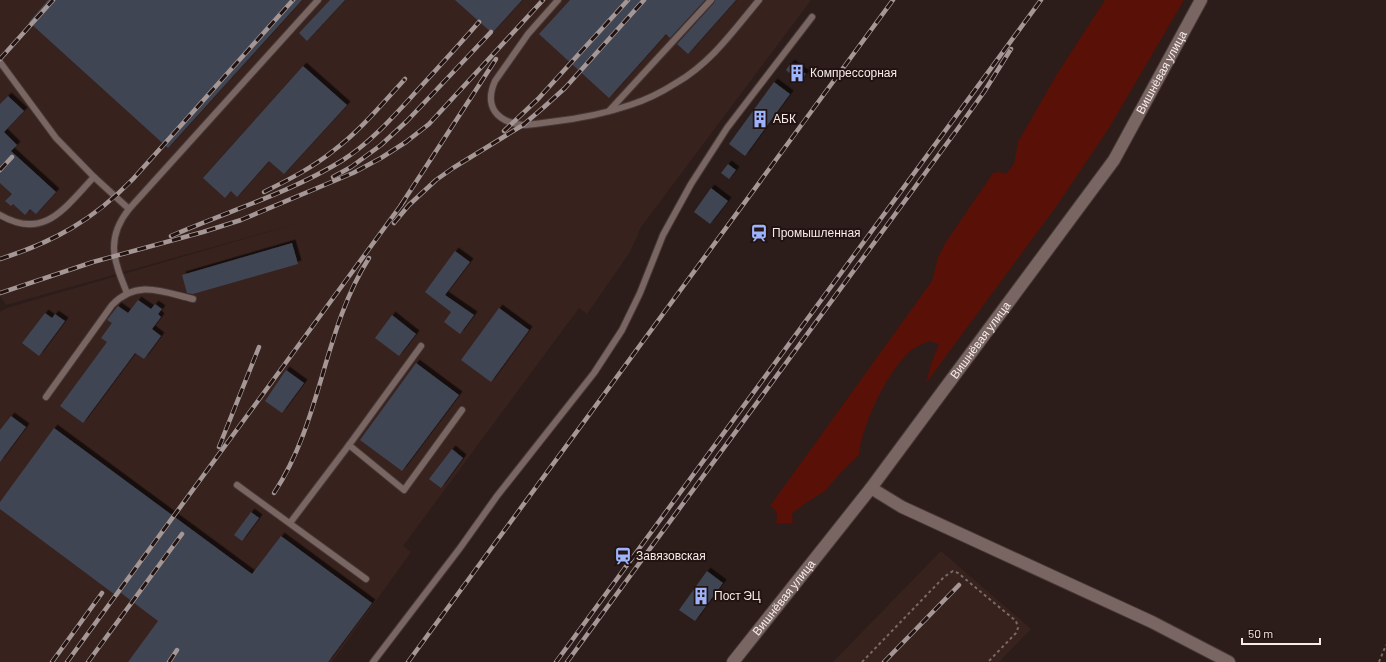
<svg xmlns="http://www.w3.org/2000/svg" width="1386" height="662" viewBox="0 0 1386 662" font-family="Barlow,sans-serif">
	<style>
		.built { fill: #38221e }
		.green { fill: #591007 }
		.building { fill: #404553; filter: url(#shadow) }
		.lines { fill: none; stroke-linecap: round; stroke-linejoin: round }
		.lane-casing { stroke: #463937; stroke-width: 8 }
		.street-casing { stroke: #463937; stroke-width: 14 }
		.path { stroke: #786a68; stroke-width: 2; stroke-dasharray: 3 3; stroke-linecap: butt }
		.lane { stroke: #796662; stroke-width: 6 }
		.street { stroke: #796662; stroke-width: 12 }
		.rail-casing { stroke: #a49795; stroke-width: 4.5 }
		.rail { stroke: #221311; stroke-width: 3; stroke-dasharray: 9; stroke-linecap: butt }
		.labels { text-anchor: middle; stroke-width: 4; stroke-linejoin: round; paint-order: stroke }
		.street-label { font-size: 12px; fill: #f6ebe9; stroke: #221311 }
		.poi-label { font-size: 12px; fill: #f6ebe9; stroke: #221311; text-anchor: start }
	</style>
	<defs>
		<filter id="shadow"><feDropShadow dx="3.5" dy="-3.5" stdDeviation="0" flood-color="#0009"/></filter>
	</defs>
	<rect width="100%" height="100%" fill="#2c1d1a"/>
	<g class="built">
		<path d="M0,0H811L641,227L630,252L587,314L579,308L403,546L411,552L332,662H0V312L7,308L302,222L6,305L0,296Z"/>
		<path d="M941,551L1031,629L999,662H833Z"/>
	</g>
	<path class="green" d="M1105,0H1184L1109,128L1058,204L926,383L931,364L939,344L929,341C922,344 913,348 908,353C886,375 862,424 859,455L842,471L825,491L804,504L792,514L793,524L776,523C778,515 777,510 770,506L932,281L938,257L946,242L993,173L1000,172L1006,174L1014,164L1018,142L1022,135L1057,74Z"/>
	<g class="building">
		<path d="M48,0H302L168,148L29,22Z"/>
		<path d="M330,0H345L307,41L299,33Z"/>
		<path d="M455,0H522L492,33Z"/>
		<path d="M570,0H705L670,38L666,34L609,98L539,34Z"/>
		<path d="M715,0H736L688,54L677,44L714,3Z"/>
		<path d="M791,63L806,74L800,82L786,70Z"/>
		<path d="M303,66L347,105L284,174L269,161L237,197L231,191L225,198L203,178Z"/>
		<path d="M774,82L790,94L745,156L729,144Z"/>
		<path d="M8,96L24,111L4,132L17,145L11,151L56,192L36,214L30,209L25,215L13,204L11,206L5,201L12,194L0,183V104Z"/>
		<path d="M728,164L736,170L729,179L721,173Z"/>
		<path d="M711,188L728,201L710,224L694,212Z"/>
		<path d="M292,243L298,264L193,294L187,293L182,275Z"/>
		<path d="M455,251L470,262L445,295L474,315L460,334L444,322L451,312L425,292Z"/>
		<path d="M138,300L151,309L155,304L162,309L158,314L161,317L152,329L161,336L144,359L135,353L83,423L60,406L107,342L101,338L112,323L107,320L117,307L118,306L128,313Z"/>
		<path d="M499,308L529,330L491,382L461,360Z"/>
		<path d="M45,313L52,318L55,314L65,321L39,356L22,343Z"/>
		<path d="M392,315L416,334L399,356L375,338Z"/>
		<path d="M416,363L459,395L402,471L360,440Z"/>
		<path d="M286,370L304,383L282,413L265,401Z"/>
		<path d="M11,416L26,427L0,462V430Z"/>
		<path d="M54,428L252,574L281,536L372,603L328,662H128L158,621L121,593L118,597L0,509V502Z"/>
		<path d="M452,449L463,458L441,488L429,479Z"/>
		<path d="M251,512L259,518L242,541L234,535Z"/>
		<path d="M707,571L723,583L695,621L679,610Z"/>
	</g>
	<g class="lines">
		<g class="lane-casing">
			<g id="lane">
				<path d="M558,0L528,34L495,81C484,106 496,122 523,125C531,125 541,123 550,122C577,119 604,114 630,105C646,100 662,92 676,83C711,63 734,30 759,0"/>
				<path d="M0,62L56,138L94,177L129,209C105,239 114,261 127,293"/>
				<path d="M609,111L711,0"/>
				<path d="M129,209L318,0"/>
				<path d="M0,215C45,241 65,207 94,177"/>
				<path d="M46,397L112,305C137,279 163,292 193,299"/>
				<path d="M349,445L404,490L462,410"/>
				<path d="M237,485L366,579"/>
				<path d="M290,523L349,445L421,346"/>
				<path d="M373,662L460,548L497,496L594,373L622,330L640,293L663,235L691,184L727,128L812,17"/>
			</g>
		</g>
		<g class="street-casing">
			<g id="street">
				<path d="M871,488L902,507L1152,622L1229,662"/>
				<path id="s1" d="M733,662L871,488L1114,160L1201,0"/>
			</g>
		</g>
		<g class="path">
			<path d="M862,662L944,577L953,571L958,573L1016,621L1018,628L1016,633L988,662"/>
			<path d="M1379,662L1386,645"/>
		</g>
		<use href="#lane" class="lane"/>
		<use href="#street" class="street"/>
		<g class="rail-casing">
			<g id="rail">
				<path d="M0,59L53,0"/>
				<path d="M504,131L538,99L628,0"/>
				<path d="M0,170L12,157"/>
				<path d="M333,177L351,167L381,145L407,121L491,32"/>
				<path d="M264,192C288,180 312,168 333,151C360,131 382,104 405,79"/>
				<path d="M401,205L496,59"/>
				<path d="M394,223L409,205L436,180L453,168L523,125L544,107L565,88L644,0"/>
				<path d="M171,236C228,211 290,193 343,160C370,143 393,117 414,94C436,70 458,46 479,22"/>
				<path d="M0,259C54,242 93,220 133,179L293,0"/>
				<path d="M0,293L93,262L203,232L241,220L353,173L381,158L406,142L429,124L543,0"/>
				<path d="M219,447L259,347"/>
				<path d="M274,493C322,421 323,330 369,258"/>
				<path d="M52,662L102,593"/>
				<path d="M67,662L404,201"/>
				<path d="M88,662L182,534"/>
				<path d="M169,662L177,650"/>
				<path d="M408,662L893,0"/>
				<path d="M556,662L1041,0"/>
				<path d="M567,662L959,127L984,92L1011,49"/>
				<path d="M884,662L959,585"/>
			</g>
		</g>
		<use href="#rail" class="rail"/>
	</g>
	<defs>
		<g id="building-bare" transform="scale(1.38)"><path d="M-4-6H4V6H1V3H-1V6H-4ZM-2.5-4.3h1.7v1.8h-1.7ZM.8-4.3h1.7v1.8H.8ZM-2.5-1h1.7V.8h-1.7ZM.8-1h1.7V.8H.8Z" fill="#9db4fd" stroke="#221311" stroke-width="2.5" paint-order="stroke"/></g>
		<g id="station-bare" transform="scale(1.38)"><path d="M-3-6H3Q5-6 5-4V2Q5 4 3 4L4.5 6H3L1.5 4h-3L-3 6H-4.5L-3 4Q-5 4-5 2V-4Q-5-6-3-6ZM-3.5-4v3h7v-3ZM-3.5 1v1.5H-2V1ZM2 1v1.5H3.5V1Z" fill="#9db4fd" stroke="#221311" stroke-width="2.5" paint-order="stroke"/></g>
	</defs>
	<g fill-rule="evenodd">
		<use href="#building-bare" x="797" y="73"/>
		<use href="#building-bare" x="760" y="119"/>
		<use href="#station-bare" x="759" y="233"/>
		<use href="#station-bare" x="623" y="556"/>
		<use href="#building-bare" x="701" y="596"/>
	</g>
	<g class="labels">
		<g class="street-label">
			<text dy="4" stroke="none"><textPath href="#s1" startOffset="730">Вишнёвая улица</textPath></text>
			<text dy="4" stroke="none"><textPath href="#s1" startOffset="406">Вишнёвая улица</textPath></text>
			<text dy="4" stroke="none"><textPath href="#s1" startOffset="82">Вишнёвая улица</textPath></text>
		</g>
		<g class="poi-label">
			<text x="810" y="77">Компрессорная</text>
			<text x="773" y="123">АБК</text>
			<text x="772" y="237">Промышленная</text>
			<text x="636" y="560">Завязовская</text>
			<text x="714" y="600">Пост ЭЦ</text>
		</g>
	</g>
	<path d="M1242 638v6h78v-6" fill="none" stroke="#f6ebe9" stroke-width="2"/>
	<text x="1248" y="638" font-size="12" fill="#f6ebe9" stroke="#221311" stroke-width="3" paint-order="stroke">50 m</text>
</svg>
